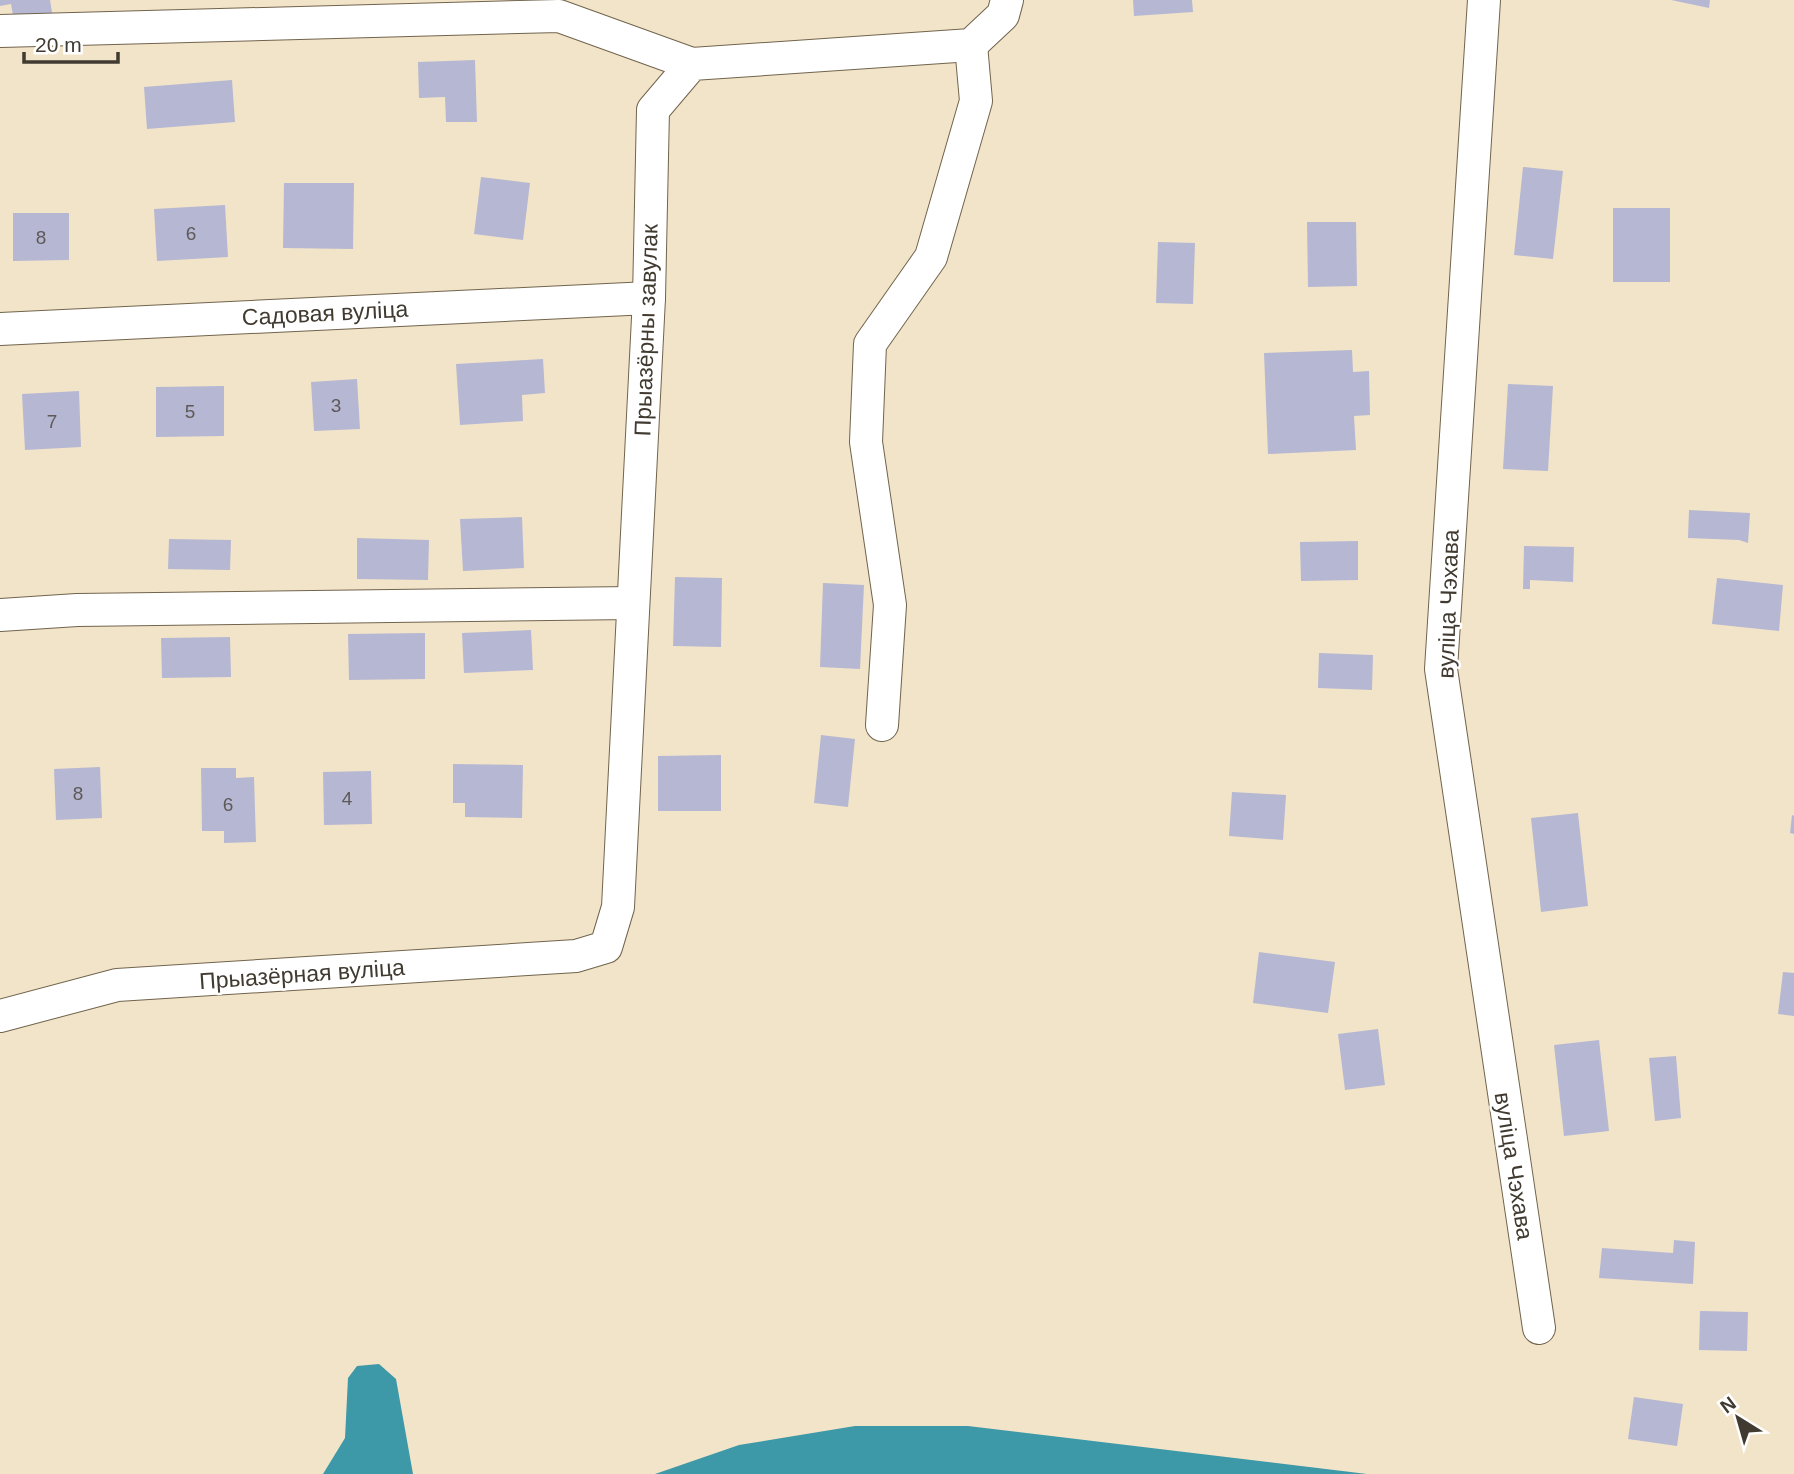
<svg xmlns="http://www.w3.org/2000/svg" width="1794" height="1474" viewBox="0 0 1794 1474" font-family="Helvetica,sans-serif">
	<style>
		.water { fill: #3d98a7 }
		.building { fill: #b6b7d2 }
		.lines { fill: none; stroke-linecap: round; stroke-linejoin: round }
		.minor-casing { stroke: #71644d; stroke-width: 34 }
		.minor { stroke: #fff; stroke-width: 32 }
		.labels { text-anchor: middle; stroke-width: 5; stroke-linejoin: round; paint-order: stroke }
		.number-label { font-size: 19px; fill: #5e5958 }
		.street-label { font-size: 23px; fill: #403a30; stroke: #fff }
	</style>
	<rect width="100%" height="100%" fill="#f2e4c9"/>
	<g class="water">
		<path d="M379,1364L396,1379L413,1474H323L345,1438L348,1378L357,1366Z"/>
		<path d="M855,1426H968L1367,1474H655L739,1445Z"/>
	</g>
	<g class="building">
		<path d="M0,0H50L53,19L15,27L11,4L0,6Z"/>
		<path d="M1133,0H1192L1193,12L1134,16Z"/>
		<path d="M1671,0H1710L1709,8Z"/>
		<path d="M475,60L477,122H446L445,97L419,98L418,62Z"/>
		<path d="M232,80L235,122L147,129L144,87Z"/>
		<path d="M1523,167L1563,171L1553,259L1514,255Z"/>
		<path d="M481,177L530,183L523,240L474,234Z"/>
		<path d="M284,183H354L353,249L283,248Z"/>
		<path d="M225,205L228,257L157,261L154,209Z"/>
		<rect x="1613" y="208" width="57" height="74"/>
		<path d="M13,213H69V260L13,261Z"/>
		<path d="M1307,222H1356L1357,286L1308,287Z"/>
		<path d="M1158,242L1195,243L1193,304L1156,303Z"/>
		<path d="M1352,350L1353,372L1369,371L1370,415L1354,416L1356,450L1268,454L1264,353Z"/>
		<path d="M543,359L545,393L522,395L523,421L460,425L456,364Z"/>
		<path d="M357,379L360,429L314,431L311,382Z"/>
		<path d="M1508,384L1553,386L1548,471L1503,469Z"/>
		<path d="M224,386V436L156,437V387Z"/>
		<path d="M79,391L81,447L25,450L22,394Z"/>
		<path d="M1689,510L1750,513L1748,543L1739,540L1688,538Z"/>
		<path d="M522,517L524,568L463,571L460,519Z"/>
		<path d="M357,538L429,540L428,580L357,579Z"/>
		<path d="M169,539L231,540L230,570L168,569Z"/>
		<path d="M1358,541V580L1301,581L1300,542Z"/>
		<path d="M1524,546L1574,547L1573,582L1530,580V589H1523Z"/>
		<path d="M675,577L722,578L721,647L673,646Z"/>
		<path d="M1717,578L1783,585L1779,631L1712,624Z"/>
		<path d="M823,583L864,585L860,669L820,667Z"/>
		<path d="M531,630L533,670L464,673L462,633Z"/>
		<path d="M425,633V679L349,680L348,634Z"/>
		<path d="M230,637L231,677L162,678L161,638Z"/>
		<path d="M1319,653L1373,655L1372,690L1318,688Z"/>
		<path d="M821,735L855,739L848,807L814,803Z"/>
		<path d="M721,755V811H658V756Z"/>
		<path d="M453,764L523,765L522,818L465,817V803H453Z"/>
		<path d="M100,767L102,818L56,820L54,769Z"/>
		<path d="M201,768H236V778L254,777L256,842L224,843V831H202Z"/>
		<path d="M371,771L372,824L324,825L323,772Z"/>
		<path d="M1232,792L1286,795L1283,840L1229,836Z"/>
		<path d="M1578,813L1588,906L1541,912L1531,818Z"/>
		<path d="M1792,815L1794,816V834L1790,833Z"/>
		<path d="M1259,952L1335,962L1328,1013L1253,1003Z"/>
		<path d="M1783,972L1794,973V1016L1778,1014Z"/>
		<path d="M1378,1029L1385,1085L1345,1090L1338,1034Z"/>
		<path d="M1599,1040L1609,1131L1564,1136L1554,1045Z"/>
		<path d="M1676,1056L1681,1118L1655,1121L1649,1058Z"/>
		<path d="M1674,1240L1695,1242L1693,1284L1599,1278L1602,1248L1673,1253Z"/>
		<path d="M1700,1311L1748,1312L1747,1351L1699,1350Z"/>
		<path d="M1634,1397L1683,1404L1677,1446L1628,1439Z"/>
	</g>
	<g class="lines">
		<g class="minor-casing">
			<g id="minor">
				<path d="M1484,0L1441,669L1539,1328"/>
				<path d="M0,31L559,16L692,64"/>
				<path d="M0,329L649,298"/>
				<path d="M0,615L77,610L632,603"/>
				<path d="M882,725L890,605L866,442L870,344L931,257L976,101L971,45"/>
				<path d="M0,1016L117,985L576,956L606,947L618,907L649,298L653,110L692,64L971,45L1003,15L1007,0"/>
			</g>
		</g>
		<use href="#minor" class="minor"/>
	</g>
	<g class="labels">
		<g class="number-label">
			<text x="191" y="240">6</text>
			<text x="41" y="244">8</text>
			<text x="336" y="412">3</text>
			<text x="190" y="418">5</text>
			<text x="52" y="428">7</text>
			<text x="78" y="800">8</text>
			<text x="347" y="805">4</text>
			<text x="228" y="811">6</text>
		</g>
		<g class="street-label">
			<text transform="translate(325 313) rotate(-3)" y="8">Садовая вуліца</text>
			<text transform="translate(646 330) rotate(-88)" y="8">Прыазёрны завулак</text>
			<text transform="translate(1448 604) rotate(-88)" y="8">вуліца Чэхава</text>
			<text transform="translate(302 974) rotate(-4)" y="8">Прыазёрная вуліца</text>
			<text transform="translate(1514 1166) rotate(81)" y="8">вуліца Чэхава</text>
		</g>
	</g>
	<g transform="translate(1738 1418) rotate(323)" stroke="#ffffff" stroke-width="5" paint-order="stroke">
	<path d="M0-5L12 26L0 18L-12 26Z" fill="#403a30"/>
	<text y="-10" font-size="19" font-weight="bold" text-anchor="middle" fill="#403a30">N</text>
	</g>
	<path d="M24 52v10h94v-10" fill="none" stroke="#403a30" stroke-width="3.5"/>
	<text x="35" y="52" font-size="21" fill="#403a30" stroke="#ffffff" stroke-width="5" paint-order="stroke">20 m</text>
</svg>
